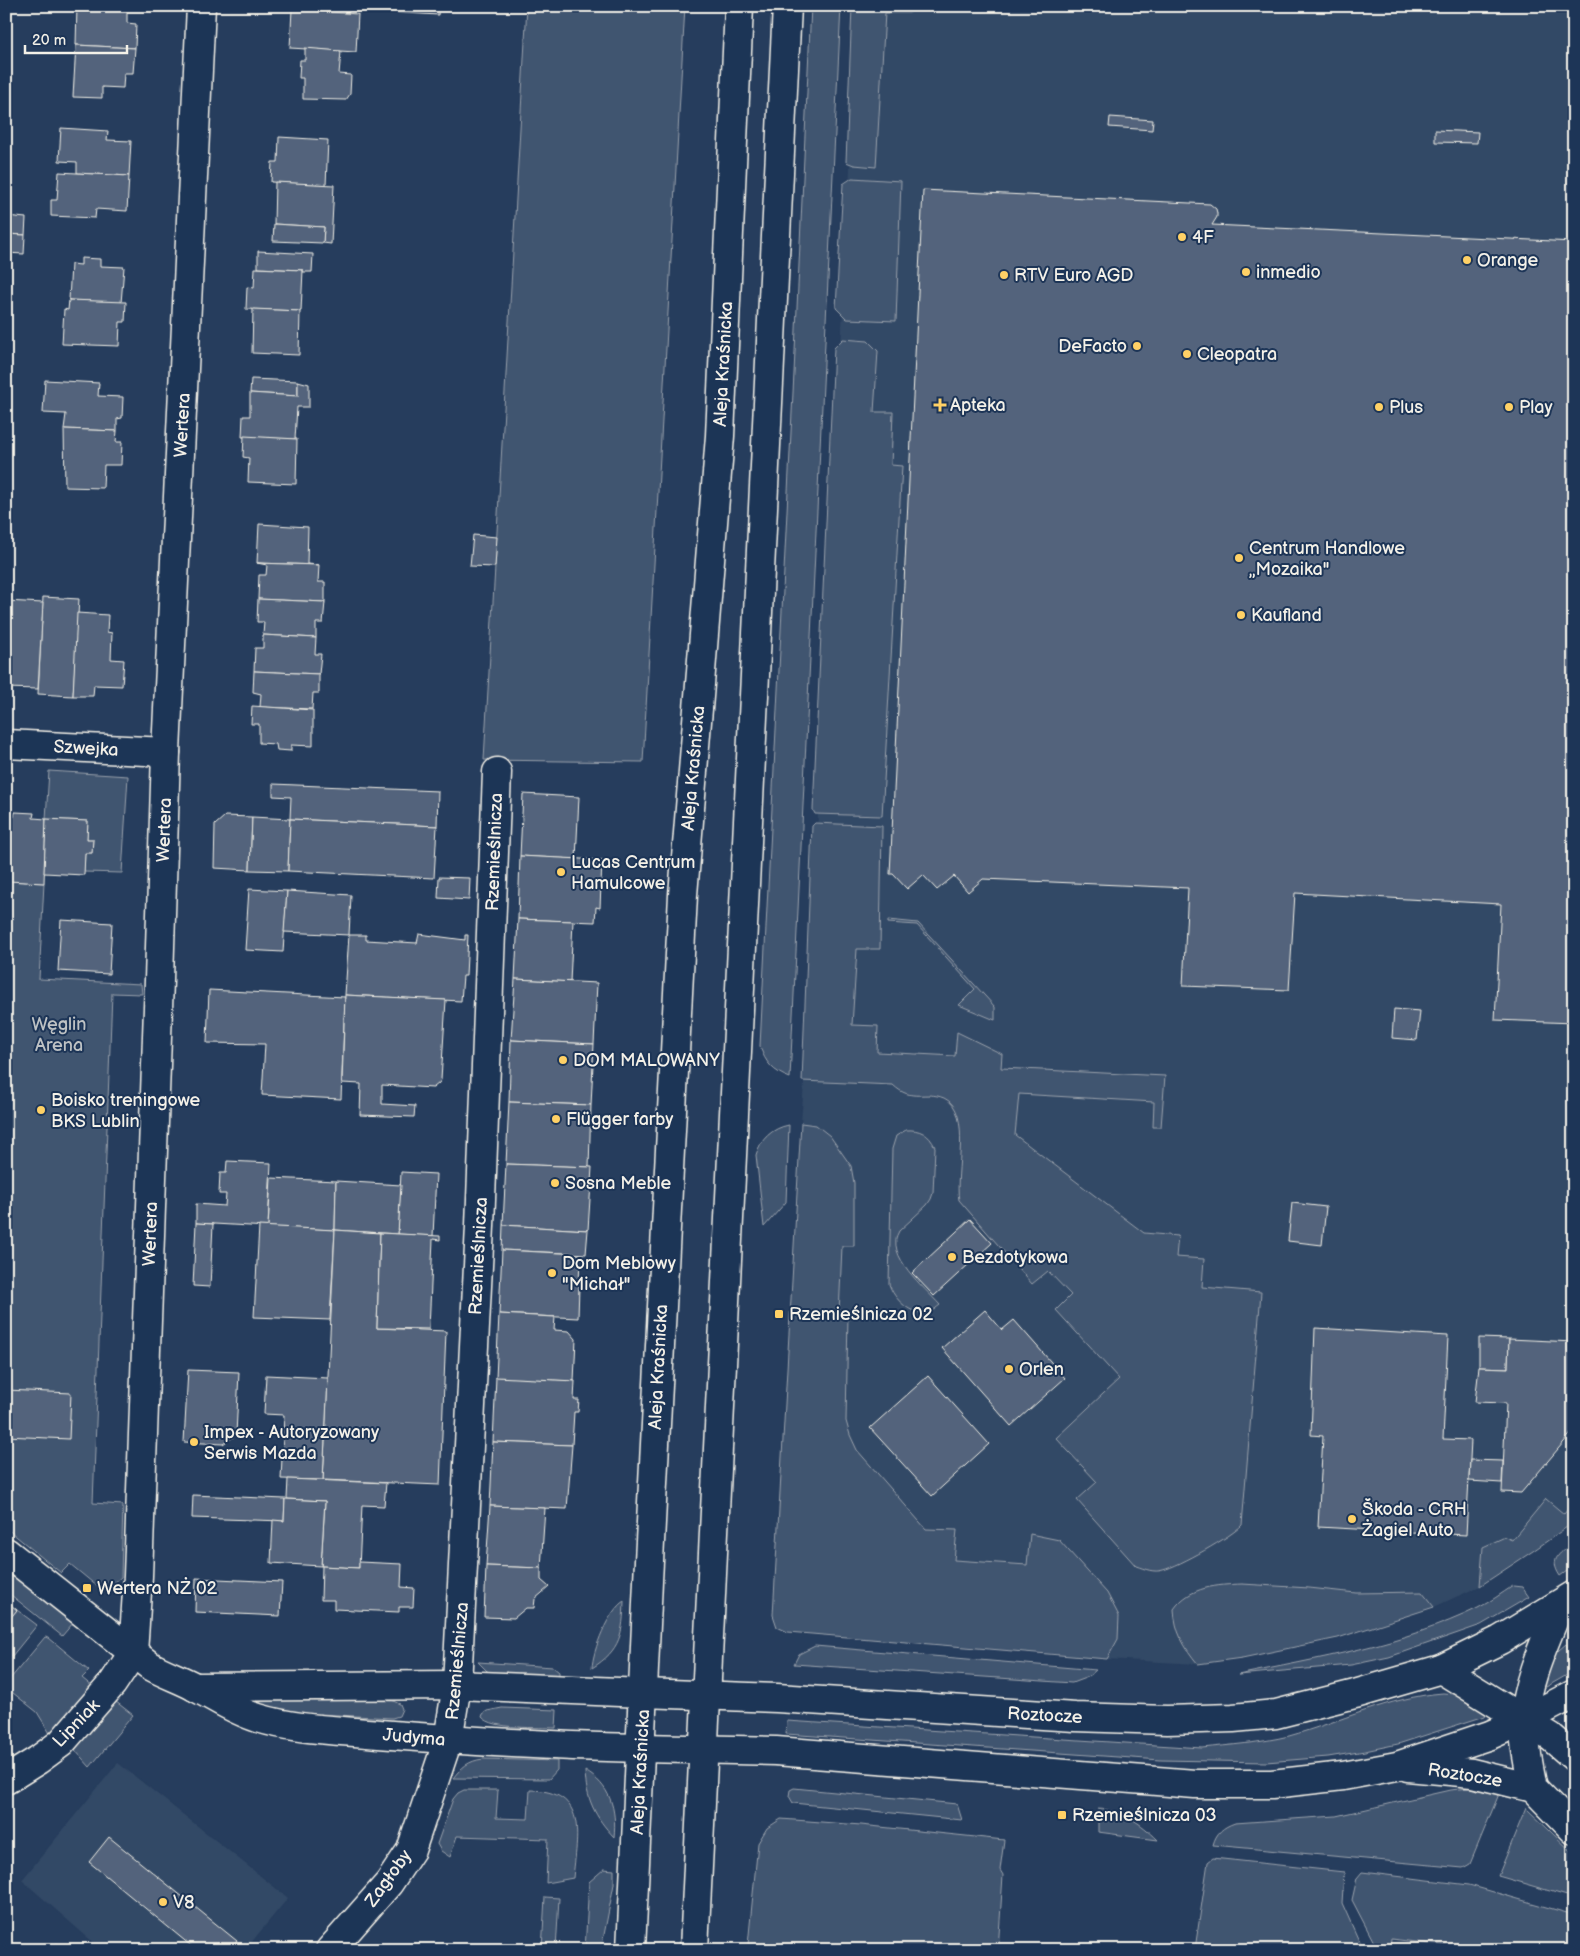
<svg xmlns="http://www.w3.org/2000/svg" width="1580" height="1956" viewBox="0 0 1580 1956" font-family="'Balsamiq Sans',sans-serif">
	<style>
		.built { fill: #334966 }
		.green { fill: #40546f; stroke: #9aa2ac }
		.building { fill: #52647b; stroke: #f4f1e8 }
		.lines { fill: none; stroke-linecap: round; stroke-linejoin: round }
		.minor-casing { stroke: #f4f1e8; stroke-width: 31 }
		.tertiary-casing { stroke: #f4f1e8; stroke-width: 31 }
		.secondary-casing { stroke: #f4f1e8; stroke-width: 31 }
		.minor { stroke: #1d3557; stroke-width: 28 }
		.tertiary { stroke: #1d3557; stroke-width: 28 }
		.secondary { stroke: #1d3557; stroke-width: 28 }
		.poi-dot { fill: #ffd166; stroke: #1d3557; stroke-width: 2 }
		.labels { text-anchor: middle; stroke-width: 4; stroke-linejoin: round; paint-order: stroke }
		.poi-label { font-size: 18px; fill: #f4f1e8; stroke: #1d3557; text-anchor: start }
		.street-label { font-size: 18px; fill: #f4f1e8; stroke: #1d3557 }
		.park-label { font-size: 18px; fill: #bec2c4; stroke: #1d3557 }
	</style>
	<rect width="100%" height="100%" fill="#263d5d"/>
	<filter id="ink" filterUnits="userSpaceOnUse"><feTurbulence type="fractalNoise" baseFrequency=".02" numOctaves="2"/><feDisplacementMap in="SourceGraphic" scale="10" xChannelSelector="R" yChannelSelector="G"/><feConvolveMatrix kernelMatrix="1 2 1 2 8 2 1 2 1" color-interpolation-filters="sRGB"/></filter>
	<g filter="url(#ink)">
		<g class="built">
			<path d="M858,6H1574V1522L1533,1551L1480,1586L1434,1607L1338,1638L1242,1658L1198,1664L1107,1659L788,1632L777,1627L773,1615L801,1123L806,1057Z"/>
			<path d="M118,1763L288,1898L245,1950H102L22,1880Z"/>
			<path d="M377,1943L433,1946L531,1950H372Z"/>
		</g>
		<g class="green">
			<path d="M527,6H685L643,762L484,760Z"/>
			<path d="M811,6H841L790,1078C774,1072 765,1063 760,1046L794,373Z"/>
			<path d="M852,6H914V10L909,13H885L876,167L854,165L846,162Z"/>
			<path d="M852,178L901,181L896,321L847,319L836,308L843,184Z"/>
			<path d="M843,339L868,341L878,351L874,412H893L891,465L902,466L882,816L815,814L813,810L834,348Z"/>
			<path d="M49,771L128,776L122,873L84,872L85,853H92L93,839H87L88,821L46,819Z"/>
			<path d="M815,823L882,826L880,949H857L852,1025L878,1026L877,1052L955,1056L957,1032L1002,1054L1001,1068L1165,1076L1161,1127H1153L1154,1102L1019,1094L1015,1135L1144,1233L1178,1236L1176,1257L1204,1259L1202,1287L1261,1292L1242,1525C1231,1537 1179,1566 1163,1570C1154,1573 1145,1569 1136,1566L1077,1500L1097,1482L1056,1438L1119,1379L1056,1310L1071,1295L1048,1271L1032,1284L959,1200C954,1174 973,1111 944,1098C924,1090 912,1103 893,1085L802,1081L812,826Z"/>
			<path d="M6,881L44,883L39,979L141,984L142,994L112,993L93,1503L123,1505L121,1577L104,1592L70,1564L61,1573L6,1528Z"/>
			<path d="M888,920L918,923L995,1007V1020L959,1005L975,989L917,925L888,923Z"/>
			<path d="M801,1123L816,1125L830,1136L851,1166L854,1183V1246H842L839,1314L848,1315L846,1421L850,1435L857,1450L926,1529L957,1530L954,1560L1027,1565L1030,1534L1059,1540L1107,1593L1119,1616L1118,1639L1107,1659L788,1632L777,1627L773,1615Z"/>
			<path d="M789,1125L786,1202L764,1227L756,1155C760,1140 772,1128 789,1125Z"/>
			<path d="M906,1130C920,1129 929,1134 935,1147L933,1193L931,1199L927,1205L899,1231C884,1255 925,1288 940,1305C937,1307 933,1311 930,1312C911,1317 894,1299 889,1284L892,1149L896,1136Z"/>
			<path d="M1546,1499L1564,1514L1574,1502V1522L1533,1551L1480,1586L1483,1547L1505,1537L1512,1540Z"/>
			<path d="M1574,1542V1566L1560,1576C1548,1558 1561,1553 1574,1542Z"/>
			<path d="M6,1575L18,1579L73,1623L62,1636L6,1591Z"/>
			<path d="M1242,1584L1309,1588L1356,1593L1422,1592L1434,1607L1338,1638L1242,1658L1198,1664C1184,1647 1175,1632 1174,1609C1190,1586 1218,1585 1242,1584Z"/>
			<path d="M1513,1586L1522,1587L1529,1597L1481,1625L1389,1657L1351,1665L1238,1675C1319,1658 1402,1645 1478,1608C1490,1602 1502,1593 1513,1586Z"/>
			<path d="M624,1601C623,1633 621,1650 592,1668C593,1650 608,1611 624,1601Z"/>
			<path d="M17,1610L37,1625L12,1656L6,1651V1622Z"/>
			<path d="M45,1637L49,1638L89,1671L82,1678L93,1687L51,1735L37,1712L8,1689L6,1684Z"/>
			<path d="M1566,1644L1574,1656V1671L1546,1687H1540L1552,1656Z"/>
			<path d="M815,1646L1096,1670L1088,1677L1072,1683L794,1664L799,1654Z"/>
			<path d="M478,1662L553,1667L559,1672V1675H495L487,1671Z"/>
			<path d="M1443,1693L1466,1695L1487,1713L1485,1716L1398,1744L1365,1751L1328,1757L1266,1762L1161,1760L786,1734L787,1721L1202,1748C1230,1745 1260,1743 1289,1736C1340,1722 1389,1697 1443,1693Z"/>
			<path d="M268,1698L393,1701L400,1704L402,1709L399,1716L392,1718L265,1711L260,1707L261,1701Z"/>
			<path d="M115,1701L133,1715L90,1767L74,1749L90,1732Z"/>
			<path d="M502,1708L557,1710L556,1728C540,1727 493,1730 482,1717L483,1714L487,1711Z"/>
			<path d="M483,1759L557,1761V1770L549,1779L453,1778C462,1767 468,1761 483,1759Z"/>
			<path d="M585,1771C610,1785 617,1809 614,1837C595,1817 586,1799 585,1771Z"/>
			<path d="M794,1788L957,1804L962,1820L793,1803L789,1796L790,1790Z"/>
			<path d="M1469,1788L1499,1794L1470,1864L1463,1868L1213,1845C1216,1833 1223,1827 1235,1823L1336,1816L1450,1790Z"/>
			<path d="M464,1790H498L496,1818L528,1819L530,1790C589,1791 577,1836 573,1878L546,1883L548,1839L457,1836L450,1857L441,1851L437,1844L453,1799L458,1793Z"/>
			<path d="M1526,1808L1574,1854V1898L1498,1876Z"/>
			<path d="M1098,1809C1122,1810 1141,1823 1158,1840L1098,1832Z"/>
			<path d="M781,1819L861,1825L1004,1840L1000,1870L1003,1875L998,1950H799L748,1945L758,1843L767,1828Z"/>
			<path d="M1213,1858L1344,1872L1342,1903L1363,1950L1195,1949L1208,1862Z"/>
			<path d="M604,1869L614,1870V1884L601,1950H585L589,1882Z"/>
			<path d="M1362,1872L1469,1885L1574,1915V1950H1482L1391,1939L1390,1950H1378L1352,1900L1357,1878Z"/>
			<path d="M545,1897L559,1898L556,1950H542Z"/>
		</g>
		<g class="building">
			<path d="M77,6L127,8V23L136,24L135,48L76,45Z"/>
			<path d="M390,6H439L438,15L389,12Z"/>
			<path d="M292,9L358,14L356,52L290,48Z"/>
			<path d="M76,45L135,48L133,73H124L123,88L102,87V98L73,97Z"/>
			<path d="M305,48L341,51L339,74L351,75L350,94L346,100L303,99V78H299L300,60H305Z"/>
			<path d="M1110,117L1153,120L1152,130L1109,127Z"/>
			<path d="M61,128L108,131L107,140L131,141L129,176L77,173V162L59,161Z"/>
			<path d="M1435,130L1478,132L1477,143L1435,142Z"/>
			<path d="M279,137L328,140L326,185L271,182L272,162H278Z"/>
			<path d="M59,172L129,176L127,211L96,209L95,218L51,216V200H57Z"/>
			<path d="M275,182L334,185L331,244L323,243L324,227L274,224Z"/>
			<path d="M923,190L1210,204L1216,209L1217,213V217L1212,225L1574,242V1023L1495,1020L1501,904L1295,893L1289,990L1183,986L1188,888L983,879L968,892L954,876L937,890L923,875L907,889L893,874H890Z"/>
			<path d="M6,216L26,218L25,235L6,234Z"/>
			<path d="M274,224L324,227L323,243L273,241Z"/>
			<path d="M6,234L25,235L24,254L6,253Z"/>
			<path d="M258,251L313,254L312,272H303V270L258,268Z"/>
			<path d="M81,258L100,259V266L124,267L121,303L69,300L71,264L81,265Z"/>
			<path d="M255,268L303,270L301,311L246,309L247,287L254,288Z"/>
			<path d="M69,300L126,302L125,322H120L119,346L62,344L64,309L68,310Z"/>
			<path d="M253,309L300,311L299,355L252,353Z"/>
			<path d="M251,379L298,381V396L250,393Z"/>
			<path d="M45,380L99,383L98,396L123,397L122,418L117,419V431L64,429L66,414L43,413Z"/>
			<path d="M298,381L309,384V407H297L295,439L242,437L243,416H250V393L298,396Z"/>
			<path d="M64,429L117,431L116,442H122L121,465H104L103,488L65,487Z"/>
			<path d="M244,436L297,439L296,484L248,482L249,458L243,457Z"/>
			<path d="M259,524L308,527L307,564L319,565L257,563Z"/>
			<path d="M473,535L497,537L495,567L470,566Z"/>
			<path d="M257,563L319,565L318,582H325V602L258,599L259,575H266L267,565Z"/>
			<path d="M43,597L79,599L73,696L38,694Z"/>
			<path d="M258,599L325,602L323,623H316V638L263,635L264,622H257Z"/>
			<path d="M6,601L43,603L38,689L6,688Z"/>
			<path d="M77,613L108,615L107,632L112,633L111,659L124,660L122,686L94,685L93,696H73Z"/>
			<path d="M263,635L316,638L315,654H321L319,674L254,671L255,648H263Z"/>
			<path d="M254,671L319,674V693H313L312,709L260,707L261,694L253,692Z"/>
			<path d="M252,706L313,710V746L291,745V751L277,750L276,744L259,743V724H251Z"/>
			<path d="M273,784L438,791L437,826L290,819L291,797L273,796Z"/>
			<path d="M523,794L579,797L576,859L520,856Z"/>
			<path d="M6,812L11,813L12,817L8,881H6Z"/>
			<path d="M15,812L34,813L33,818L46,819L44,883L8,881L12,817H14Z"/>
			<path d="M225,816L252,817L250,870L214,868L215,825Z"/>
			<path d="M252,817L290,819L288,871L250,870Z"/>
			<path d="M46,819L88,821L87,839H93L92,853H85L84,875L44,873Z"/>
			<path d="M290,819L437,826L434,878L288,871Z"/>
			<path d="M520,856L602,860L600,908L596,907L595,922L518,919Z"/>
			<path d="M439,877L470,878L469,900L438,898Z"/>
			<path d="M249,889L287,891L283,952L245,950Z"/>
			<path d="M287,891L351,895L349,935L284,932Z"/>
			<path d="M518,919L573,921L570,982L515,979Z"/>
			<path d="M61,920L112,923L109,974L58,971Z"/>
			<path d="M419,934L465,940V935H468L466,976H463L461,1001L345,995L349,935H366V940L417,943Z"/>
			<path d="M515,979L597,983L594,1044L511,1040Z"/>
			<path d="M209,990L345,997L341,1099L262,1095L265,1044L207,1043Z"/>
			<path d="M345,995L446,1000L441,1080L439,1083L433,1088L382,1085V1104L415,1106L414,1117L360,1115L361,1084L342,1083Z"/>
			<path d="M1394,1009L1420,1011L1417,1040L1392,1038Z"/>
			<path d="M511,1040L594,1044L591,1105L509,1102Z"/>
			<path d="M509,1102L591,1105L589,1167L506,1164Z"/>
			<path d="M227,1161L271,1163L268,1227L196,1223V1204L225,1206L226,1194H219L220,1173H226Z"/>
			<path d="M506,1164L592,1167L588,1230L503,1225Z"/>
			<path d="M401,1172L436,1174L433,1236L398,1234Z"/>
			<path d="M271,1178L336,1181L335,1230L268,1227Z"/>
			<path d="M336,1181L401,1185L398,1234L335,1230Z"/>
			<path d="M1292,1203L1326,1207L1322,1245L1288,1241Z"/>
			<path d="M970,1219L992,1243L934,1296L912,1273Z"/>
			<path d="M196,1223L213,1224L210,1287L193,1286Z"/>
			<path d="M503,1225L588,1230L586,1254L502,1250Z"/>
			<path d="M259,1226L335,1230L330,1320L254,1317Z"/>
			<path d="M335,1230L380,1233L377,1328L446,1331L440,1485L323,1480Z"/>
			<path d="M380,1233L440,1236V1240L433,1239L429,1329L377,1328Z"/>
			<path d="M502,1250L580,1254L578,1318L499,1314Z"/>
			<path d="M985,1310L1002,1330L1014,1320L1065,1378L1011,1426L942,1348Z"/>
			<path d="M499,1314L555,1317L554,1330L569,1331L576,1339L574,1381L496,1378Z"/>
			<path d="M1315,1328L1448,1336L1443,1439L1471,1440L1466,1535L1318,1527L1323,1436L1311,1435Z"/>
			<path d="M1479,1338L1509,1339L1508,1368L1479,1367Z"/>
			<path d="M1509,1339L1574,1342V1430L1521,1493L1502,1492L1506,1403L1475,1402L1479,1367L1508,1368Z"/>
			<path d="M188,1370L239,1372L236,1435L223,1444L184,1442Z"/>
			<path d="M266,1375L328,1378L323,1480L281,1479L284,1415L264,1414Z"/>
			<path d="M928,1376L989,1444L932,1496L870,1428Z"/>
			<path d="M496,1377L575,1381L574,1400H579L578,1412H574L572,1445L493,1442Z"/>
			<path d="M6,1390L71,1393L69,1439L6,1436Z"/>
			<path d="M493,1442L572,1445L567,1509L490,1506Z"/>
			<path d="M1470,1460L1503,1461L1502,1483L1469,1481Z"/>
			<path d="M288,1479L386,1483L384,1506L362,1505L359,1568L321,1566L325,1501L287,1499Z"/>
			<path d="M193,1495L285,1499L284,1521L192,1518Z"/>
			<path d="M285,1499L325,1501L321,1566L271,1563L273,1520L284,1521Z"/>
			<path d="M490,1506L545,1508L541,1568L486,1566Z"/>
			<path d="M359,1562L402,1564L401,1587L414,1588L413,1607H399V1612L334,1609V1600H321L322,1566L359,1568Z"/>
			<path d="M486,1566L541,1568V1580L549,1587L535,1599L534,1608H526L514,1618L484,1617Z"/>
			<path d="M196,1578L282,1582L280,1616L195,1612Z"/>
			<path d="M6,1601L17,1610L7,1622H6Z"/>
			<path d="M6,1698L13,1703L6,1711Z"/>
			<path d="M109,1837L237,1941L231,1950H196L89,1862Z"/>
			<path d="M57,1943L65,1950H51Z"/>
		</g>
		<g class="lines">
			<g class="minor-casing">
				<g id="minor">
					<path d="M6,744L166,752"/>
					<path d="M6,1552L149,1665C164,1674 181,1679 197,1688C218,1699 235,1711 258,1718C297,1730 339,1730 379,1734C466,1741 553,1746 641,1748"/>
					<path d="M195,1687L457,1685L643,1693"/>
					<path d="M6,1780L38,1760L61,1743L113,1683L133,1653L138,1576L159,980L166,752L201,6"/>
					<path d="M330,1950L389,1883L411,1850L448,1740L457,1685L480,1226L497,772"/>
				</g>
			</g>
			<g class="tertiary-casing">
				<g id="tertiary">
					<path d="M1441,1669L1551,1737L1574,1757"/>
					<path d="M643,1693L777,1698L1075,1717L1167,1720L1233,1718L1276,1714L1355,1694L1441,1669L1500,1640L1574,1595"/>
					<path d="M641,1748L776,1751L1195,1784H1272L1343,1776L1397,1766L1490,1735L1524,1720L1574,1694"/>
					<path d="M1408,1767L1472,1773L1533,1788L1574,1830"/>
					<path d="M1533,1788C1529,1766 1523,1742 1524,1719C1527,1679 1545,1642 1560,1605"/>
				</g>
			</g>
			<g class="secondary-casing">
				<g id="secondary">
					<path d="M631,1950L648,1581L683,895L720,436L739,6"/>
					<path d="M694,1950L787,6"/>
				</g>
			</g>
			<use href="#minor" class="minor"/>
			<use href="#tertiary" class="tertiary"/>
			<use href="#secondary" class="secondary"/>
		</g>
	</g>
	<g class="poi-dot">
		<circle cx="1182" cy="237" r="5"/>
		<circle cx="1467" cy="260" r="5"/>
		<circle cx="1246" cy="272" r="5"/>
		<circle cx="1004" cy="275" r="5"/>
		<circle cx="1137" cy="346" r="5"/>
		<circle cx="1187" cy="354" r="5"/>
		<path d="M937.5 397.5h5v5h5v5h-5v5h-5v-5h-5v-5h5z"/>
		<circle cx="1379" cy="407" r="5"/>
		<circle cx="1509" cy="407" r="5"/>
		<circle cx="1239" cy="558" r="5"/>
		<circle cx="1241" cy="615" r="5"/>
		<circle cx="561" cy="872" r="5"/>
		<circle cx="563" cy="1060" r="5"/>
		<circle cx="41" cy="1110" r="5"/>
		<circle cx="556" cy="1119" r="5"/>
		<circle cx="555" cy="1183" r="5"/>
		<circle cx="952" cy="1257" r="5"/>
		<circle cx="552" cy="1273" r="5"/>
		<rect x="774" y="1309" width="10" height="10" rx="2.5"/>
		<circle cx="1009" cy="1369" r="5"/>
		<circle cx="194" cy="1442" r="5"/>
		<circle cx="1352" cy="1519" r="5"/>
		<rect x="82" y="1583" width="10" height="10" rx="2.5"/>
		<rect x="1057" y="1810" width="10" height="10" rx="2.5"/>
		<circle cx="163" cy="1902" r="5"/>
	</g>
	<g class="labels">
		<g class="poi-label">
			<text x="1192" y="243">4F</text>
			<text x="1477" y="266">Orange</text>
			<text x="1256" y="278">inmedio</text>
			<text x="1014" y="281">RTV Euro AGD</text>
			<text x="1127" y="352" text-anchor="end">DeFacto</text>
			<text x="1197" y="360">Cleopatra</text>
			<text x="950" y="411">Apteka</text>
			<text x="1389" y="413">Plus</text>
			<text x="1519" y="413">Play</text>
			<text x="1249" y="554">Centrum Handlowe<tspan x="1249" dy="21">,,Mozaika"</tspan></text>
			<text x="1251" y="621">Kaufland</text>
			<text x="571" y="868">Lucas Centrum<tspan x="571" dy="21">Hamulcowe</tspan></text>
			<text x="573" y="1066">DOM MALOWANY</text>
			<text x="51" y="1106">Boisko treningowe<tspan x="51" dy="21">BKS Lublin</tspan></text>
			<text x="566" y="1125">Flügger farby</text>
			<text x="565" y="1189">Sosna Meble</text>
			<text x="962" y="1263">Bezdotykowa</text>
			<text x="562" y="1269">Dom Meblowy<tspan x="562" dy="21">"Michał"</tspan></text>
			<text x="789" y="1320">Rzemieślnicza 02</text>
			<text x="1019" y="1375">Orlen</text>
			<text x="204" y="1438">Impex - Autoryzowany<tspan x="204" dy="21">Serwis Mazda</tspan></text>
			<text x="1362" y="1515">Škoda - CRH<tspan x="1362" dy="21">Żagiel Auto</tspan></text>
			<text x="97" y="1594">Wertera NŻ 02</text>
			<text x="1072" y="1821">Rzemieślnicza 03</text>
			<text x="173" y="1908">V8</text>
		</g>
		<g class="street-label">
			<text transform="translate(723 364) rotate(-87)" y="6">Aleja Kraśnicka</text>
			<text transform="translate(182 425) rotate(-87)" y="6">Wertera</text>
			<text transform="translate(86 748) rotate(3)" y="6">Szwejka</text>
			<text transform="translate(693 768) rotate(-85)" y="6">Aleja Kraśnicka</text>
			<text transform="translate(164 830) rotate(-88)" y="6">Wertera</text>
			<text transform="translate(494 852) rotate(-88)" y="6">Rzemieślnicza</text>
			<text transform="translate(150 1234) rotate(-88)" y="6">Wertera</text>
			<text transform="translate(478 1256) rotate(-87)" y="6">Rzemieślnicza</text>
			<text transform="translate(658 1367) rotate(-87)" y="6">Aleja Kraśnicka</text>
			<text transform="translate(457 1661) rotate(-85)" y="6">Rzemieślnicza</text>
			<text transform="translate(1045 1715) rotate(3)" y="6">Roztocze</text>
			<text transform="translate(76 1723) rotate(-46)" y="6">Lipniak</text>
			<text transform="translate(414 1737) rotate(5)" y="6">Judyma</text>
			<text transform="translate(640 1772) rotate(-87)" y="6">Aleja Kraśnicka</text>
			<text transform="translate(1465 1775) rotate(9)" y="6">Roztocze</text>
			<text transform="translate(388 1878) rotate(-54)" y="6">Zagłoby</text>
		</g>
		<g class="park-label">
			<text x="59" y="1030">Węglin<tspan x="59" dy="21">Arena</tspan></text>
		</g>
	</g>
	<rect width="1580" height="1956" fill="none" stroke="#1d3557" stroke-width="25"/>
	<rect x="12" y="12" width="1555" height="1931" fill="none" stroke="#f4f1e8" stroke-width="2" filter="url(#ink)"/>
	<path d="M25 45v8h102v-8" fill="none" stroke="#f4f1e8" stroke-width="2.5"/>
	<text x="32" y="45" font-size="15" fill="#f4f1e8" stroke="#1d3557" stroke-width="4" paint-order="stroke">20 m</text>
</svg>
